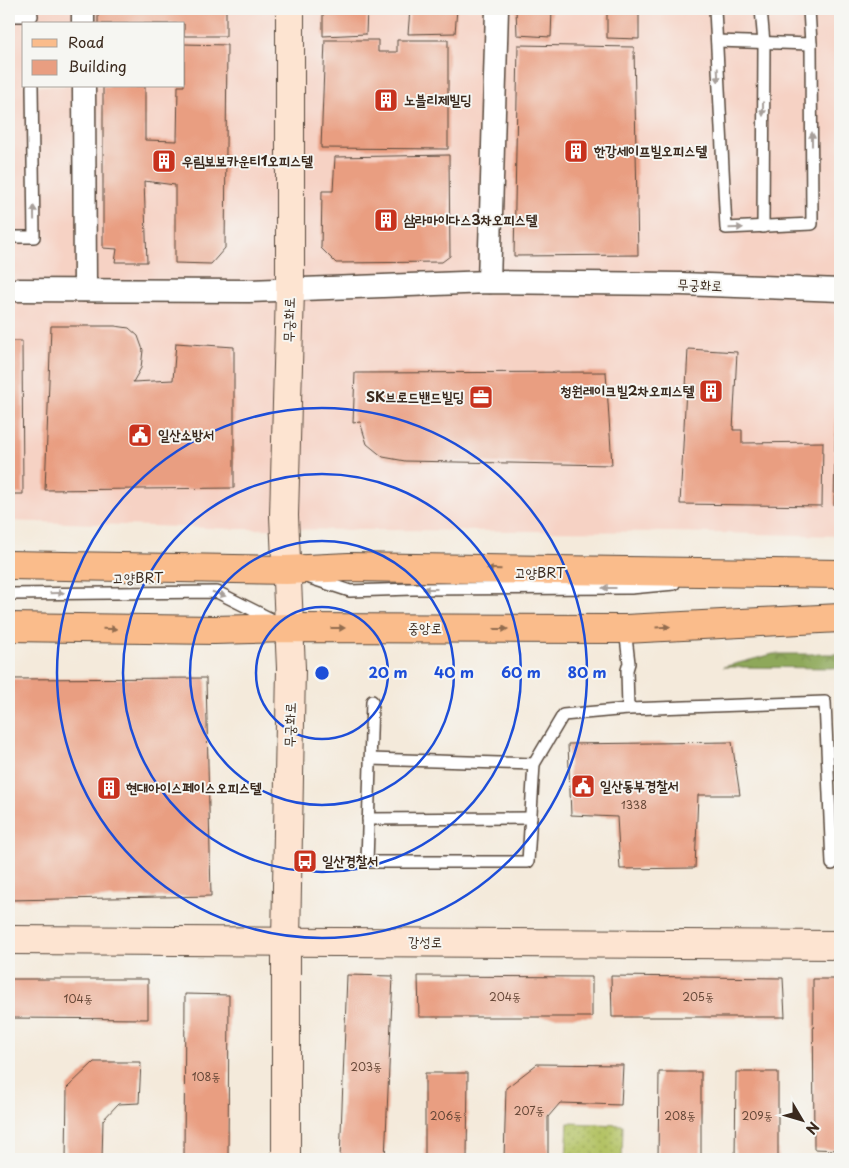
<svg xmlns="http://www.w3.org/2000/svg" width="849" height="1168" viewBox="0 0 849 1168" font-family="'Playpen Sans','Poor Story',sans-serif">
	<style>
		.built { fill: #f6d2c4; fill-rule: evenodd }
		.forest { fill: url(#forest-crowns); stroke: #64693c }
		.park { fill: url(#park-dots); stroke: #777641 }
		.building { fill: #e99e81 }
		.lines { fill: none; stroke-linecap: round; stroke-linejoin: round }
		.lane-casing { stroke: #57473a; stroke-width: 14 }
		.street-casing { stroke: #57473a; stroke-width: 25 }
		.secondary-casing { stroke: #57473a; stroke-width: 30 }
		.primary-casing { stroke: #57473a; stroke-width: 30 }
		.lane { stroke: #fff; stroke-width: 11 }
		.street { stroke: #fff; stroke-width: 22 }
		.secondary { stroke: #fde4d1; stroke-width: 28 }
		.primary { stroke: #fabc8b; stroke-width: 28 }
		.oneway { fill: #a79f9a }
		.oneway2 { fill: #916c4f }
		.ring { fill: none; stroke: #1d4ed8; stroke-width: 2.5 }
		.labels { text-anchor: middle; stroke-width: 4; stroke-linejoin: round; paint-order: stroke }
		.number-label { font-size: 11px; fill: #664737 }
		.poi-label { font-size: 14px; font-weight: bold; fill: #3b2a1e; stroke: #f6f6f2; text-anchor: start }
		.street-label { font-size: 14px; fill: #3b2a1e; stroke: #f6f6f2 }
		.centre { fill: #1d4ed8; stroke: #f6f6f2; stroke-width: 2.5 }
		.ring-label { font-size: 15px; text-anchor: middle; font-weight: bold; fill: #1d4ed8; stroke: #f6f6f2; stroke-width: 4; stroke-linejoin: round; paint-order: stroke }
	</style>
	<defs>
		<pattern id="forest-crowns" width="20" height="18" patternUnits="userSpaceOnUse" patternTransform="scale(1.25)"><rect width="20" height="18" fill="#8ea85a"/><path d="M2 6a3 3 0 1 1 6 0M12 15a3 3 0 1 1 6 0" fill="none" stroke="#75894a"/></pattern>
		<pattern id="park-dots" width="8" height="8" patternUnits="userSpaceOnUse" patternTransform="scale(1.25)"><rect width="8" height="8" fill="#b3c264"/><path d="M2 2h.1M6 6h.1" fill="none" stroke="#939e52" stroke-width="1.8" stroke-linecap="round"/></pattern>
	</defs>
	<rect width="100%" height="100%" fill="#f6f6f2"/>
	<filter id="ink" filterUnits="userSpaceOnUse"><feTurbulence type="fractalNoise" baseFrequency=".02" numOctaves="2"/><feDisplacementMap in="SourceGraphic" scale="10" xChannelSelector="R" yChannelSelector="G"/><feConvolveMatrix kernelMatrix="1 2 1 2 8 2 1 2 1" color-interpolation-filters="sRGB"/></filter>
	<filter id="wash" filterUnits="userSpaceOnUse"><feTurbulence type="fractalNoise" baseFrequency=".0096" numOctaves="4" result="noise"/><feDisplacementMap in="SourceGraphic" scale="20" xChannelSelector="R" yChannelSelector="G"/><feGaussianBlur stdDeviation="1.12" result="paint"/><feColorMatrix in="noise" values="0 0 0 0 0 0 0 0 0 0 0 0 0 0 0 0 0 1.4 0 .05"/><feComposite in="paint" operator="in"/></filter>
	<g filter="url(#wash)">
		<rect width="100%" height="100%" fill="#f4eadb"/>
		<path class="built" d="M9,9H840V536L672,532L237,529L9,521ZM24,24H184V86H24Z"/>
		<path class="forest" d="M773,654H840V668L723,667Z"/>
		<path class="park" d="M568,1123L623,1125L622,1159H566Z"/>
		<g id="blocks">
			<g class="building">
				<path d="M98,9H226V36H184V24H98Z"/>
				<path d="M323,9H367L366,34L323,36Z"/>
				<path d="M410,9H457L455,33L408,34Z"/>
				<path d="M516,9H552L551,37L517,35Z"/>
				<path d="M607,9H639V39L607,38Z"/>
				<path d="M325,40H378V52H397V40H448V149L321,148Z"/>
				<path d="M184,44L227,45L225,248L211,264L175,263V185L144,181L147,262H115L117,249L103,248V86H145V140L177,141L178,86H184Z"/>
				<path d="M518,45L634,47L638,255L514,256Z"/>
				<path d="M449,155L450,256L442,262L336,263L321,248L322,191H333L335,157Z"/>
				<path d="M51,326H115L129,328L138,336L143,350L141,368L133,382L173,380L176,343L234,347V488L45,490Z"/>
				<path d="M9,341H22L23,494H9Z"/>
				<path d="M837,345H840V505H834Z"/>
				<path d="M688,349L737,352L733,430H742V443L823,442L822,506L680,504Z"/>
				<path d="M606,372L612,465L405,461L383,457L367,444L360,422L353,423L355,373Z"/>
				<path d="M206,678L211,896L9,900V679Z"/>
				<path d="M732,742L740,795H698L695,868L620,869L617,817L571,815L568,744Z"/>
				<path d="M347,975L393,976L385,1159H340Z"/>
				<path d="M418,976L592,977V1017H419Z"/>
				<path d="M611,976L783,978L785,1017H612Z"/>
				<path d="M9,979H148V1019L9,1018Z"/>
				<path d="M813,979H840V1150L814,1149Z"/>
				<path d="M185,994L229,995L228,1159H184Z"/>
				<path d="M94,1062H141L139,1103L118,1104L103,1120L102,1159H66L67,1088Z"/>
				<path d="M537,1064L623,1065L621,1105L560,1103L548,1117V1159H504L506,1088Z"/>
				<path d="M659,1072H701V1159H658Z"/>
				<path d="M736,1072H778V1159H735Z"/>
				<path d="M425,1073H468L467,1159H425Z"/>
			</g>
		</g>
	</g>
	<g filter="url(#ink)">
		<use href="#blocks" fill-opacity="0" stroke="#57473a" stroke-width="1"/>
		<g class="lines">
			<g class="lane-casing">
				<g id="lane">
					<path d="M715,9L726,228L812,224L811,44L809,9"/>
					<path d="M761,9L764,43L763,227"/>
					<path d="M9,16H32L31,9"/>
					<path d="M717,41L811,44"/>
					<path d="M9,237H34L32,86"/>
					<path d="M310,578L350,591L412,589L631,588L674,584"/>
					<path d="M9,594L217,592L275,621"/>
					<path d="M625,629L629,663L627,670L628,709"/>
					<path d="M372,701L367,862H528L534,764L563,715L628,709L825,702L832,864"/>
					<path d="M370,759L534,764"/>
					<path d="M368,819L531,818"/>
				</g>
			</g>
			<g class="street-casing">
				<g id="street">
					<path d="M83,9V24"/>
					<path d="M84,86L85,290"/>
					<path d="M489,282L497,9"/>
					<path d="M9,290L249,291L489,282L681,284L840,290"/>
				</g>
			</g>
			<g class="secondary-casing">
				<g id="secondary">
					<path d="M9,940L840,945"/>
					<path d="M286,1159V941L291,668L284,516L290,290V9"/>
				</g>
			</g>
			<g class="primary-casing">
				<g id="primary">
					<path d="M9,565L286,570L349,567L840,574"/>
					<path d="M9,627L214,630L290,628L625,629L840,618"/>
				</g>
			</g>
			<use href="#lane" class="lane"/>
			<use href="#street" class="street"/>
			<use href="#secondary" class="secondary"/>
			<use href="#primary" class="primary"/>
		</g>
		<defs><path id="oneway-solid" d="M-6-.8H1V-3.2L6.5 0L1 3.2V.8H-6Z" transform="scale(1.25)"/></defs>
		<g class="oneway">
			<use href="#oneway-solid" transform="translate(718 75) rotate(87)"/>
			<use href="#oneway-solid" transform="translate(763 109) rotate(90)"/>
			<use href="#oneway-solid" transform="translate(812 139) rotate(-90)"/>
			<use href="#oneway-solid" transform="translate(34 213) rotate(-91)"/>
			<use href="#oneway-solid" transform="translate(736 228) rotate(-1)"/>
			<use href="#oneway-solid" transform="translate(609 588) rotate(180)"/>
			<use href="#oneway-solid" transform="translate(430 589) rotate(180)"/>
			<use href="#oneway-solid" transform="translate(57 593) rotate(-1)"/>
			<use href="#oneway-solid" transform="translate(219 594) rotate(18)"/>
		</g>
		<g class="oneway2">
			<use href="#oneway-solid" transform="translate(494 569) rotate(-179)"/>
			<use href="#oneway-solid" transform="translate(663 627) rotate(-3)"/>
			<use href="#oneway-solid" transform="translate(338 628)"/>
			<use href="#oneway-solid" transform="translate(110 629) rotate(1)"/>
			<use href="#oneway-solid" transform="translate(501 629)"/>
		</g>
	</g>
	<g class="ring">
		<circle cx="322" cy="673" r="66"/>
		<circle cx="322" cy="673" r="132"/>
		<circle cx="322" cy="673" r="199"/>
		<circle cx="322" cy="673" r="265"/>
	</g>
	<defs>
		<g id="building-square" transform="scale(1.25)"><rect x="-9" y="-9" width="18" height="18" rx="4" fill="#c8321e" stroke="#f6f6f2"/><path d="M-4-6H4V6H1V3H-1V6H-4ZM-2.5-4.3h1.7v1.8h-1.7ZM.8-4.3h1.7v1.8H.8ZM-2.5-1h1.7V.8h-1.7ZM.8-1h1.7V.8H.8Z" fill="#fff"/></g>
		<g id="office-square" transform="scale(1.25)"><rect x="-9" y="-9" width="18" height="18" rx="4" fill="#c8321e" stroke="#f6f6f2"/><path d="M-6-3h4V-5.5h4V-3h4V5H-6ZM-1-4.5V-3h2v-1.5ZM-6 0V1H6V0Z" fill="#fff"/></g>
		<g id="civic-square" transform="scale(1.25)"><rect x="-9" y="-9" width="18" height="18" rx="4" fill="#c8321e" stroke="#f6f6f2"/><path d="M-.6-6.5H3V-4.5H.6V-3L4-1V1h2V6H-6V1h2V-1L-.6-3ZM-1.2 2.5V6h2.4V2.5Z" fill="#fff"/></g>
		<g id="bus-square" transform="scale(1.25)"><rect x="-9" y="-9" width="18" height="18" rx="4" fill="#c8321e" stroke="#f6f6f2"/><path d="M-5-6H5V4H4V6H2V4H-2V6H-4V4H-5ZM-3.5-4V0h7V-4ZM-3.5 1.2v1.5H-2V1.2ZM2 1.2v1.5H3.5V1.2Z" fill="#fff"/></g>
	</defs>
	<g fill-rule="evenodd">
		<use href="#building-square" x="386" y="100"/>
		<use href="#building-square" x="576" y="151"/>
		<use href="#building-square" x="164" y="161"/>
		<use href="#building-square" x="386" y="220"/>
		<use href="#building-square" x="711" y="391"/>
		<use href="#office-square" x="481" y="397"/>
		<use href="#civic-square" x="140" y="435"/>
		<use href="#civic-square" x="583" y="786"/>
		<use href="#building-square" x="109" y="788"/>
		<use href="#bus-square" x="305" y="861"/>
	</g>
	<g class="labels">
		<g class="number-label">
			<text x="634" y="809">1338</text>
			<text x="505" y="1001">204동</text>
			<text x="698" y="1001">205동</text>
			<text x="78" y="1003">104동</text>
			<text x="366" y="1071">203동</text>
			<text x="206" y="1081">108동</text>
			<text x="529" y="1115">207동</text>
			<text x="446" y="1120">206동</text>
			<text x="680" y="1120">208동</text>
			<text x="757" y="1120">209동</text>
		</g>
		<g class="poi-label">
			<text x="404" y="105">노블리제빌딩</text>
			<text x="594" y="156">한강세이프빌오피스텔</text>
			<text x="182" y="166">우림보보카운티1오피스텔</text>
			<text x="404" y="225">삼라마이다스3차오피스텔</text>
			<text x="694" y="396" text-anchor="end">청원레이크빌2차오피스텔</text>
			<text x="464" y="402" text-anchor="end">SK브로드밴드빌딩</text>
			<text x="158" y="440">일산소방서</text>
			<text x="600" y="791">일산동부경찰서</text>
			<text x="126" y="793">현대아이스페이스오피스텔</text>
			<text x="322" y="866">일산경찰서</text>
		</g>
		<g class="street-label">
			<text transform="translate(700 285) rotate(2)" y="5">무궁화로</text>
			<text transform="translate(289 320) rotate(-89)" y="5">무궁화로</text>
			<text x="540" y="578">고양BRT</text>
			<text transform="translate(138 578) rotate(-1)" y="5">고양BRT</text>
			<text x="425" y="633">중앙로</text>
			<text transform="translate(290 725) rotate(-89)" y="5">무궁화로</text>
			<text x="425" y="947">강성로</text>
		</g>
	</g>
	<circle cx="322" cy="673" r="8" class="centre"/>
	<g class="ring-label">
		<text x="388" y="678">20 m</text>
		<text x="454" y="678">40 m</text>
		<text x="521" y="678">60 m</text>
		<text x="587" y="678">80 m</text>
	</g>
	<rect width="849" height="1168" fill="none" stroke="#f6f6f2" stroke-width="30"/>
	<rect x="22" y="22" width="162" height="65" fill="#f6f6f2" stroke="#aba49d"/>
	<rect x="32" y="39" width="25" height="8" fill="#fabc8b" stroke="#aba49d"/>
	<text x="68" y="48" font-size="15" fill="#3b2a1e">Road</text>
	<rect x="32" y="60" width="25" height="15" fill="#e99e81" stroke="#aba49d"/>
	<text x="68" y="72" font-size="15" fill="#3b2a1e">Building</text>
	<g transform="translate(802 1120) rotate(128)" stroke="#f6f6f2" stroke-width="4" paint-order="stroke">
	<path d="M0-4L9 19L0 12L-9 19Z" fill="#3b2a1e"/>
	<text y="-8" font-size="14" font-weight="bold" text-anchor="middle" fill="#3b2a1e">N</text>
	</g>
</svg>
